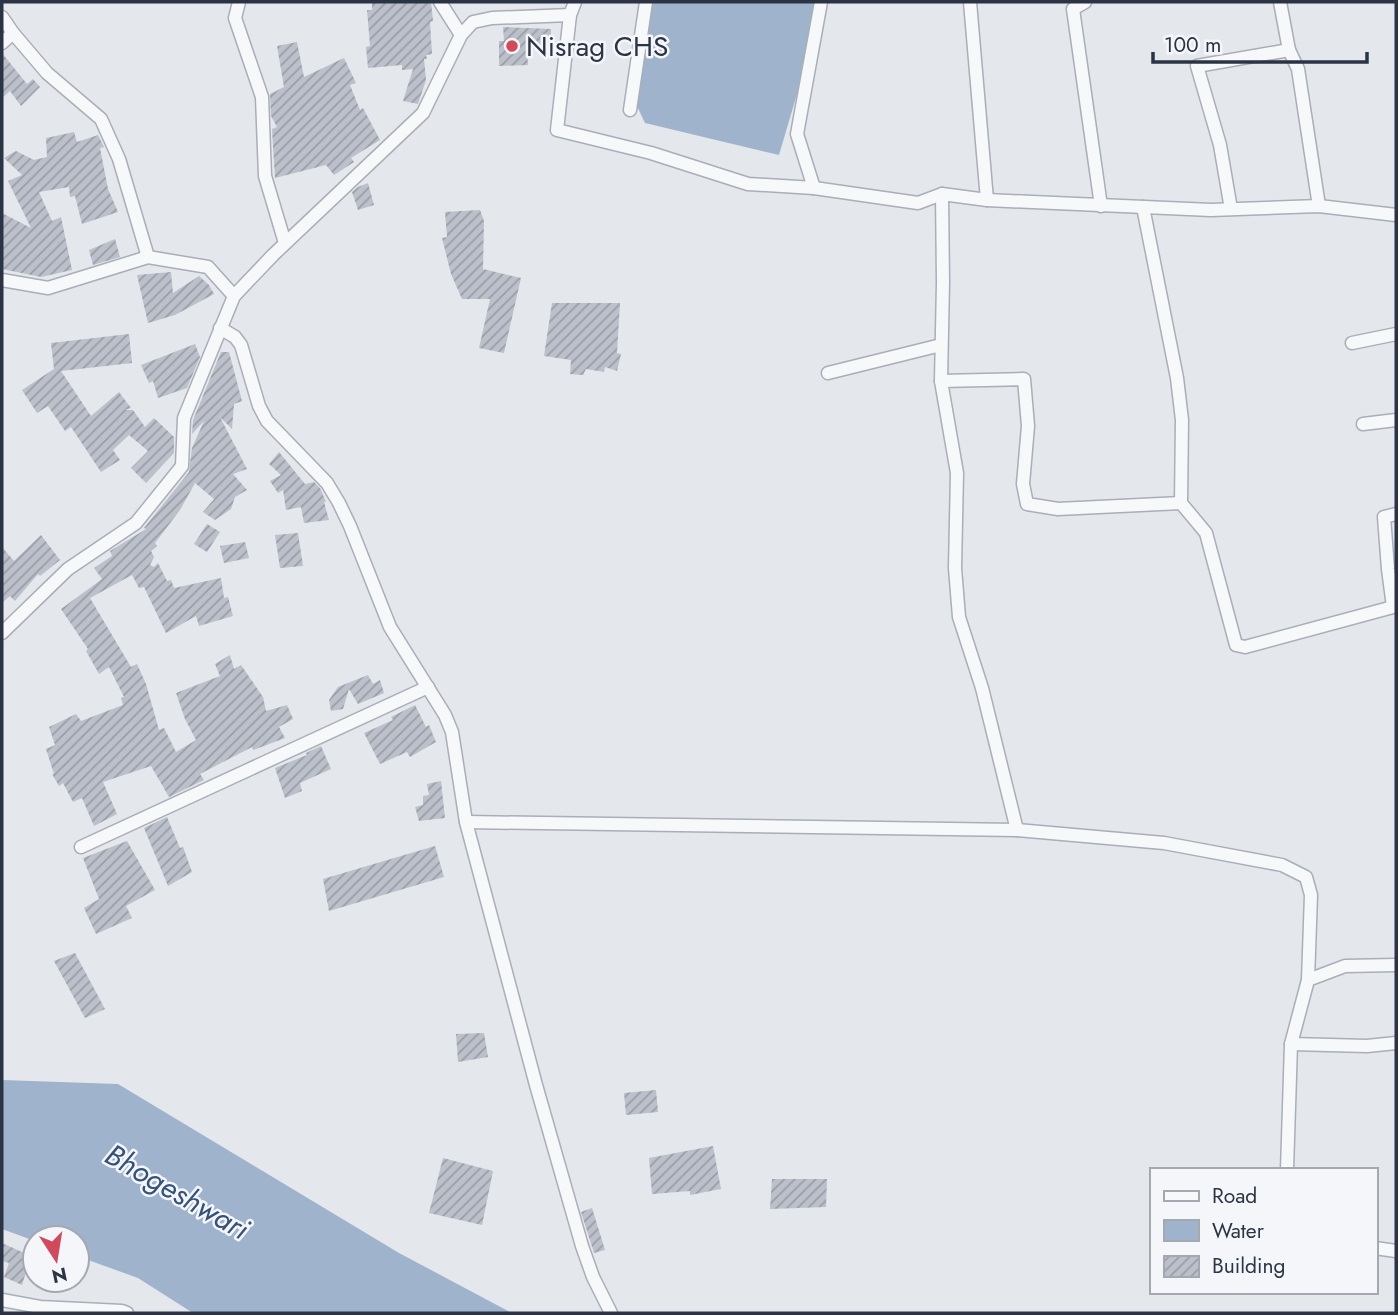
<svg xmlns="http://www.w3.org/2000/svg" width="1398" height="1315" viewBox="0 0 1398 1315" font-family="Jost,sans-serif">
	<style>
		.water { fill: #9fb4cc }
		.building { fill: url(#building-hatch) }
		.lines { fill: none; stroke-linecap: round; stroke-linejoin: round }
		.street-casing { stroke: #a9aeb7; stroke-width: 15 }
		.street { stroke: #f7f8fa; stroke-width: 12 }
		.poi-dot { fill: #d1495b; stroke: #f4f6f9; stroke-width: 2.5 }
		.labels { text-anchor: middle; stroke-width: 5; stroke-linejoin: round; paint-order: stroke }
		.poi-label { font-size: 28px; fill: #2b3445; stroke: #f4f6f9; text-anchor: start }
		.water-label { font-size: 30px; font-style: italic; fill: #34527a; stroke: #f4f6f9 }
	</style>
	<defs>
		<pattern id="building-hatch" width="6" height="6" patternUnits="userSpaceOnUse" patternTransform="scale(1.75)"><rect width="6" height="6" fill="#bbc0ca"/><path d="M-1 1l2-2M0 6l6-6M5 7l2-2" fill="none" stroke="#989da6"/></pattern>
	</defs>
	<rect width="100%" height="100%" fill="#e4e7ec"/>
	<g class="water">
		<path d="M652,2H815L802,77L779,155L645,123L636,104Z"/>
		<path d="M2,1080L118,1084L399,1253L512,1313H193L138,1278L77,1256V1238H35V1241L2,1229Z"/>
	</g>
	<g class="building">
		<path d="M372,2H431L433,21L430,22L432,54L426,55L427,59H424L426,80L418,104L403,101L413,69L402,70V65L368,68L366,47L370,46L367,10H372Z"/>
		<path d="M503,27L551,29V49H527L528,65L499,66V41H504Z"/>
		<path d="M297,42L304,77L344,58L356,83L350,85L360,110L363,108L380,140L351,158L354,162L334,175L326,165L275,178L272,129L277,127L271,116L270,94L284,87L277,46Z"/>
		<path d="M2,53L27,84L33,79L40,87L21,106L10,91L2,98Z"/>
		<path d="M74,132L77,142L98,135L104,147L100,148L108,189L118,212L82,224L75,196L70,197L69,187L39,192L52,221L61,217L72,270L41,277L2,269V213L31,228L8,181L22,175L4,158L16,151L34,160L47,157L46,138Z"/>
		<path d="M368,183L374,205L358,210L352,192L358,187Z"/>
		<path d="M480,210L484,221L483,269L521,278L504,353L479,348L490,299H462L451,274L442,238L447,237L445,212Z"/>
		<path d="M115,239L120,257L93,265L89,250Z"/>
		<path d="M171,272L173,293L199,276L209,285L214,294L175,315L148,323L137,275Z"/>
		<path d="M552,303H620L617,353L621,354L617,371L605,367L604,372L586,369L583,375L570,374L571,360L544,356Z"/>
		<path d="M129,334L132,363L61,371L91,416L119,392L131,408L125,410H133L145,427L154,418L174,437V453L146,483L131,468L148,451L129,435L113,450L120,460L101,472L71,427L65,431L48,406L37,413L22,390L54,369L51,343Z"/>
		<path d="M195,344L200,357L187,388L158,398L153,381L149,383L141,365Z"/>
		<path d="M221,352H229L242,401L234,404L232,429L220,417L247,469L233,474L247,490L235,497L231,509L215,520L203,512L214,499L195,483L180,510L155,543L157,546L151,551L154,557L150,565L154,567L158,563L167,581L171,580L174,588L221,578L224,598L228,597L233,616L199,626L196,616L166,633L144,587L139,588L132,575L90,598L131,667L137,664L146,684L159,730L164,728L176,752L196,740L185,719L176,693L220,676L215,664L230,655L234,669L241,665L263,697L266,711L287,705L293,719L279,727L285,738L253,750L252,747L200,774L204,780L169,797L151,766L103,782L117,814L94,826L82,798L73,802L63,783L59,786L52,774H54L46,749L55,745L49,727L76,714L81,721L123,705L121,698L124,697L109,667L99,674L86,651L88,649L61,609L102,579L94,568L112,556L110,551L146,529L144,528L189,472L192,448L204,421L192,434L193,420Z"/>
		<path d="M279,452L305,484L314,482L320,488L326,502H324L329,520L304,523L301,507L286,510L283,490L278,493L270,481L281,475L269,464Z"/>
		<path d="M207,524L220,532L207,552L194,544Z"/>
		<path d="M298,533L303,566L280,568L275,535Z"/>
		<path d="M41,535L60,560L40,576L38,574L15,601L10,596L2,603V547L14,561Z"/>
		<path d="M245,542L249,558L224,563L220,546Z"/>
		<path d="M368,675L373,684L380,680L384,693L358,704L349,689L343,709L331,711L329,700L338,687Z"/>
		<path d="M415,705L426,727L429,725L436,742L410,757L407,752L380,764L364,733L393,720L391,717Z"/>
		<path d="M321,746L331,769L300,783L302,791L285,798L275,768L307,755L306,753Z"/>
		<path d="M441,781L445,818L419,821L415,807L423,805V796L429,795L427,784Z"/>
		<path d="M167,817L180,848L183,847L192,872L168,886L144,828Z"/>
		<path d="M127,841L155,890L126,906L132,918L96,934L84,908L99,899L83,858Z"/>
		<path d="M435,846L444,877L329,911L323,879Z"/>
		<path d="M75,953L105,1009L85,1018L54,961Z"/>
		<path d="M484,1033L488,1057L458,1062L456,1034Z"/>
		<path d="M656,1090L658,1112L626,1115L624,1093Z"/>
		<path d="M713,1146L721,1189L690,1195V1191L652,1194L649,1158Z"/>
		<path d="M443,1158L493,1171L482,1225L429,1213Z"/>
		<path d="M772,1179H827L826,1207L770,1209Z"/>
		<path d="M592,1208L605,1250L594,1253L581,1212Z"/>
		<path d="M2,1243L31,1256L22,1285L4,1277L9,1263L2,1261Z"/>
	</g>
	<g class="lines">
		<g class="street-casing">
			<g id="street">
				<path d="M239,2L235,18L262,97L265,176L285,243"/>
				<path d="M440,2L461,35"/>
				<path d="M575,2L570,15L557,130L651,153L748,184L814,188L918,203L942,194L987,200L1211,210L1319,206L1396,215"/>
				<path d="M970,2L987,200"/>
				<path d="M1085,2L1073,9L1101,206"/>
				<path d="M2,17L13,33L2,43"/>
				<path d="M13,33L47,73L101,119L119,159L148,257L208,267L234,296"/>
				<path d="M1289,50L1298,69L1319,206"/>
				<path d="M630,110L646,2"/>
				<path d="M814,188L797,134L821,2"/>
				<path d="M942,194L943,282L941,381L957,473L955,568L959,617L982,688L1017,830"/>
				<path d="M1143,207L1177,378L1182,420L1181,503L1206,533L1236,645L1245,647L1393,607L1388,569L1384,517L1396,514"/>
				<path d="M1231,209L1220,145L1197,66L1289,50L1280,2"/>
				<path d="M2,280L48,288L148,257"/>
				<path d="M220,328L235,337L241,345L259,406L267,421L327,483L339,503L350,526L390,627L445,715L452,732L466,822L536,1085L582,1246L593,1277L611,1313"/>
				<path d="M1352,343L1396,334"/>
				<path d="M828,373L941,345"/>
				<path d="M941,381L1024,379L1028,426L1023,484L1027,504L1058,509L1181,503"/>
				<path d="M1363,424L1396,420"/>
				<path d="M2,633L68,569L136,523L182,466L184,418L234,296L273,255L423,113L461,35L473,22L492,18L570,15"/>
				<path d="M466,822L1017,830L1164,843L1282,865L1306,877L1311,895L1308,980"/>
				<path d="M81,847L428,687"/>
				<path d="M1291,1044L1367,1046L1396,1043"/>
				<path d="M1287,1170L1291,1044L1308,980L1345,966L1396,965"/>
				<path d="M1375,1248L1396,1251"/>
				<path d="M2,1300L40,1307L122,1311L127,1313"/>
			</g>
		</g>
		<use href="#street" class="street"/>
	</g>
	<circle class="poi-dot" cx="512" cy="46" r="7"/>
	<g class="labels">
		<g class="poi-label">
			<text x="526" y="56">Nisrag CHS</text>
		</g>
		<g class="water-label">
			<text transform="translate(177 1192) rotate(30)" y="10">Bhogeshwari</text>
		</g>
	</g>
	<rect width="1398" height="1315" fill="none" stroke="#2b3445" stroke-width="7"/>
	<rect x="1150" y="1168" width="228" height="126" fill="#f4f6f9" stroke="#a4a8b1" stroke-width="2"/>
	<rect x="1164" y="1191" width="35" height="10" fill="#f7f8fa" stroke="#a4a8b1" stroke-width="2"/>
	<text x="1212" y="1203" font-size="21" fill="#2b3445">Road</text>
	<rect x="1164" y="1220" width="35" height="21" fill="#9fb4cc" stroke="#a4a8b1" stroke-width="2"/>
	<text x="1212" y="1238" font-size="21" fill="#2b3445">Water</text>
	<rect x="1164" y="1256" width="35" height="21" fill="url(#building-hatch)" stroke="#a4a8b1" stroke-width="2"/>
	<text x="1212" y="1273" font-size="21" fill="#2b3445">Building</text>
	<g transform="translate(56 1259) rotate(168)"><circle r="33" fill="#f4f6f9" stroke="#a4a8b1" stroke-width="2"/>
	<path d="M0-5L12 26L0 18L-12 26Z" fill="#d1495b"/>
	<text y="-10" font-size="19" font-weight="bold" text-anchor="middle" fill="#2b3445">N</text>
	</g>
	<path d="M1153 52v10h214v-10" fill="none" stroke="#2b3445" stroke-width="3.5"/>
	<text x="1164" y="52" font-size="21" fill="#2b3445" stroke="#f4f6f9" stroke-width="5" paint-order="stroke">100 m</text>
</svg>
